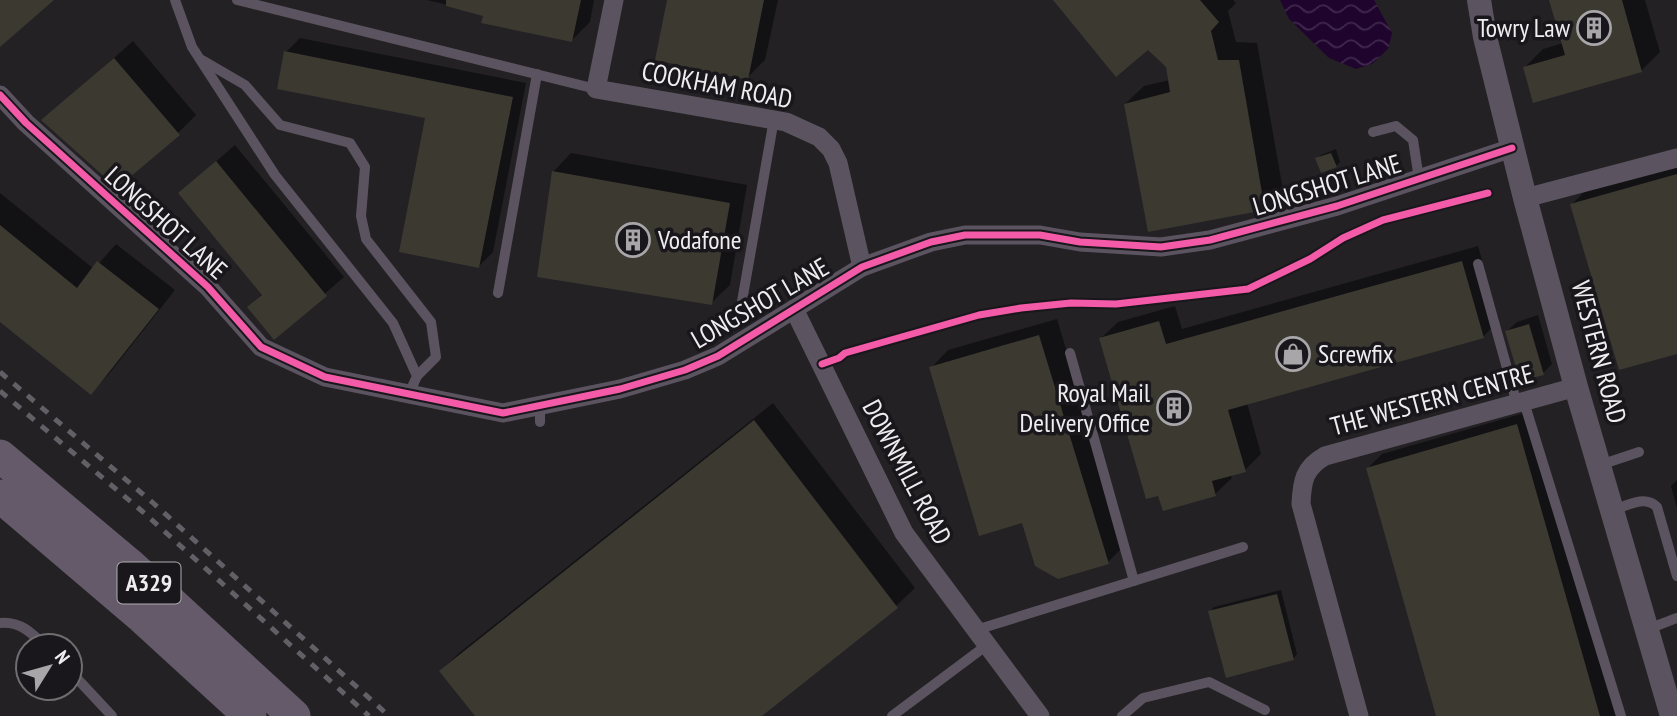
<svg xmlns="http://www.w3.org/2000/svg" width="1677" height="716" viewBox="0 0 1677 716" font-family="'PT Sans Narrow',sans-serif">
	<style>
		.water { fill: url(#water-waves) }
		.shadow { fill: #0007 }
		.building { fill: #3c3931 }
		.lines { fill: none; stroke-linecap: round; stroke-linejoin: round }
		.service { stroke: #5b5460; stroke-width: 10 }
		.minor { stroke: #5b5460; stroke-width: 19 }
		.tertiary { stroke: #5b5460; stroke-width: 24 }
		.trunk { stroke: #645a6a; stroke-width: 33 }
		.rail { stroke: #645f67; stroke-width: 5; stroke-dasharray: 9 9; stroke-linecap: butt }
		.cycleway-casing { stroke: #19171b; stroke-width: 11 }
		.cycleway { stroke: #f35aa7; stroke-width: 7 }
		.labels { text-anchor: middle; stroke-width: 7; stroke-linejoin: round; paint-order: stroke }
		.shield { fill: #19171b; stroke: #afadb0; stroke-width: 2 }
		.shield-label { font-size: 24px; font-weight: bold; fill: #efedf0 }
		.poi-label { font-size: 26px; fill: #efedf0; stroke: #19171b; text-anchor: end }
		.street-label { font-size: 26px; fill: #efedf0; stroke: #19171b }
	</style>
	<defs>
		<pattern id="water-waves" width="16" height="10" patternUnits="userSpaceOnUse" patternTransform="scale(1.75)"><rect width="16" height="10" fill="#1f042e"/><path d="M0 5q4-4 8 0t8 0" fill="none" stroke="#40294d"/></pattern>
	</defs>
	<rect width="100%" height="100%" fill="#232124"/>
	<path class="water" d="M1280,0H1374L1392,33L1388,49L1372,64L1356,69L1329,58L1289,19Z"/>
	<g class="shadow">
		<path d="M427,0H594L590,22L572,40L485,14Z"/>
		<path d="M669,0H778L765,60L747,78Z"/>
		<path d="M1055,0H1233L1236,3L1228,11L1236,42L1257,43L1283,190L1264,209L1125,104L1144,86L1170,80L1167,66L1148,47Z"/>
		<path d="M1551,0H1645L1660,52L1642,70L1525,67L1543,49L1563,43Z"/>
		<path d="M300,38L526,83L493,252L479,266L427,117L286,52Z"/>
		<path d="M133,41L196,115L178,133L44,120Z"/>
		<path d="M235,145L344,277L275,337L250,307L263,293L180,193Z"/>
		<path d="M1336,149L1340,162L1336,166L1317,159L1321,155Z"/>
		<path d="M571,153L747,185L730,285L711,303L553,172Z"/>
		<path d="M1677,162V352L1572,204L1590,186Z"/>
		<path d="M0,193L94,269L116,244L175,290L109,374L91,392L0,320Z"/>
		<path d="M1478,246L1499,320L1483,337L1247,403L1261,454L1245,470L1230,474L1232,478L1215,494L1101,338L1118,322L1175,306L1182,329Z"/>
		<path d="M1538,315L1552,364L1543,373L1507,331L1517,322Z"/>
		<path d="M1057,319L1125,545L1108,562L1023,521L931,368L948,350Z"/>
		<path d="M773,403L915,588L896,606L759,716H477L441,671L459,653Z"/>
		<path d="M1531,411L1618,716H1437L1368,468L1382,454Z"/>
		<path d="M1677,480V508L1671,486Z"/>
		<path d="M1281,590L1297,654L1293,659L1210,612L1214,607Z"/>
	</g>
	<g class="building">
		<path d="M0,0H54L0,47Z"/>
		<path d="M446,0H581L572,42L481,23L483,16L446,6Z"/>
		<path d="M667,0H764L748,80L655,60Z"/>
		<path d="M1053,0H1200L1219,22L1211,31L1218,60H1239L1265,210L1148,232L1124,104L1170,92L1166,67L1148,50L1116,77Z"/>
		<path d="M1549,0H1622L1642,72L1533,103L1523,67L1565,55Z"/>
		<path d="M284,51L513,97L479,268L399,252L425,118L277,89Z"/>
		<path d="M114,58L180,135L117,188L41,120Z"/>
		<path d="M1331,153L1337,167L1321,173L1315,158Z"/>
		<path d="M216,161L327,296L274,340L247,307L262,295L178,193Z"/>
		<path d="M552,171L730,203L712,305L537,277Z"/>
		<path d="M1677,174V354L1619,370L1570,204Z"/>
		<path d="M0,225L77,288L97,261L159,309L91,395L0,322Z"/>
		<path d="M1462,261L1484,338L1228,410L1246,472L1212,481L1216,496L1163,511L1158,496L1146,499L1099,338L1159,321L1166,344Z"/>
		<path d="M1529,324L1544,375L1520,381L1505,331Z"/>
		<path d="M1039,335L1109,564L1058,579L1035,566L1022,523L979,536L929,367Z"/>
		<path d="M754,420L898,608L762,716H475L439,671Z"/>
		<path d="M1517,424L1600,716H1436L1366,468Z"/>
		<path d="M1277,594L1294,660L1226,678L1208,611Z"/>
	</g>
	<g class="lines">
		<g class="service">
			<path d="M175,0L192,47L275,175L393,323L417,376L409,394"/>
			<path d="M237,0L596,89"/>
			<path d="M202,60L245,85L280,125L350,143L365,167L361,216L366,239L431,322L436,357L417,376"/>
			<path d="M1373,132L1396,126L1413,140L1419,179"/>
			<path d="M1478,264L1517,404"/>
			<path d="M498,293L537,74"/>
			<path d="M741,307L774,119"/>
			<path d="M1070,353L1134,581"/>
			<path d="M1524,402L1621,716"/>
			<path d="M540,422V406"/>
			<path d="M1600,465L1639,452"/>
			<path d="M1614,510C1628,505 1645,495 1657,507L1677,576"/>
			<path d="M0,623C20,621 32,633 45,646"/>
			<path d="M1648,629L1677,618"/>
			<path d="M976,630L1243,547"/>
			<path d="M70,671L112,716"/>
			<path d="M892,716L987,645"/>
			<path d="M1122,716L1143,698L1209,682L1265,710"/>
		</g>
		<g class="minor">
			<path d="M614,0L596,89L786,122L819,137L831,149L838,163L862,267"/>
			<path d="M0,95L26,123L208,287L261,347L325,377L503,413L620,389L685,370L718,356L862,267L931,242L965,235H1040L1080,242L1161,247L1210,240L1337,206L1512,148"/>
			<path d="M1525,198L1677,158"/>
			<path d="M794,309L904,533L1040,716"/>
			<path d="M1359,716L1301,504C1302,481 1304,468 1325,456L1576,387"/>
		</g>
		<path class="tertiary" d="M1479,0L1485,37L1525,198L1576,387L1672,716"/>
		<g class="trunk">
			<path d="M0,456L131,566L294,716"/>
			<path d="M0,496L143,618L250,716"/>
		</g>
		<g class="rail">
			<path d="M0,372L152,502L389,716"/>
			<path d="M0,391L143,512L369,716"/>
		</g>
		<g class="cycleway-casing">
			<g id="cycleway">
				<path d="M0,95L26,123L208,287L261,347L325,377L503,413L620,389L685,370L718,356L862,267L931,242L965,235H1040L1080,242L1161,247L1210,240L1337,206L1512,148"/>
				<path d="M822,364L839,358L845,353L979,315L1021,308L1071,303L1116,304L1248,289L1310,259L1343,238L1383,220L1488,193"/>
			</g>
		</g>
		<use href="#cycleway" class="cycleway"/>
	</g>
	<defs>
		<g id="building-ring" transform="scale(1.75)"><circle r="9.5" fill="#19171b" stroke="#a8a6a9" stroke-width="1.5"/><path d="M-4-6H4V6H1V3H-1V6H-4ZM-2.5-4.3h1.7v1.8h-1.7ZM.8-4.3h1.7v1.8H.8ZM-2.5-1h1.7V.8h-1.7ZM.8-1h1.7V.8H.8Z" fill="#a8a6a9"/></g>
		<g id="shop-ring" transform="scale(1.75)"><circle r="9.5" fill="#19171b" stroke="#a8a6a9" stroke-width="1.5"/><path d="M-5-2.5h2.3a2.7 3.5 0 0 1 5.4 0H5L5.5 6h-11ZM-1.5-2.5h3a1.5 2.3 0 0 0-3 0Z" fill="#a8a6a9"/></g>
	</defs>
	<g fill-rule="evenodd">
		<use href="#building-ring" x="1594" y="28"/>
		<use href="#building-ring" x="633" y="240"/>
		<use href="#shop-ring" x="1293" y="354"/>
		<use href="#building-ring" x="1174" y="408"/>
	</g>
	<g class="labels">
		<rect class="shield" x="117.5" y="562.5" width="63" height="41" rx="5"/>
		<g class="shield-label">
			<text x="149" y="591">A329</text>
		</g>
		<g class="poi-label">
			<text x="1570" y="37">Towry Law</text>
			<text x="658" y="249" text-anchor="start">Vodafone</text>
			<text x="1318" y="363" text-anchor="start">Screwfix</text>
			<text x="1150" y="402">Royal Mail<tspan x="1150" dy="30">Delivery Office</tspan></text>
		</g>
		<g class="street-label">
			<text transform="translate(717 85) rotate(11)" y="9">COOKHAM ROAD</text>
			<text transform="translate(1327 185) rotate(-17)" y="9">LONGSHOT LANE</text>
			<text transform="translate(166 223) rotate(42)" y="9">LONGSHOT LANE</text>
			<text transform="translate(760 303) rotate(-30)" y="9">LONGSHOT LANE</text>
			<text transform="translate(1599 352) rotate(75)" y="9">WESTERN ROAD</text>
			<text transform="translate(1432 400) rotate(-15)" y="9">THE WESTERN CENTRE</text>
			<text transform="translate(907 472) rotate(62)" y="9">DOWNMILL ROAD</text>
		</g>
	</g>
	<g transform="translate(49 667) rotate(53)"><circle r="33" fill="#19171b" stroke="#6f6d70" stroke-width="2"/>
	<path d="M0-5L12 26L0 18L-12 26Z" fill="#a8a6a9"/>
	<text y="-10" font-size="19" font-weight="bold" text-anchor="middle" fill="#efedf0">N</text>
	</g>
</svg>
